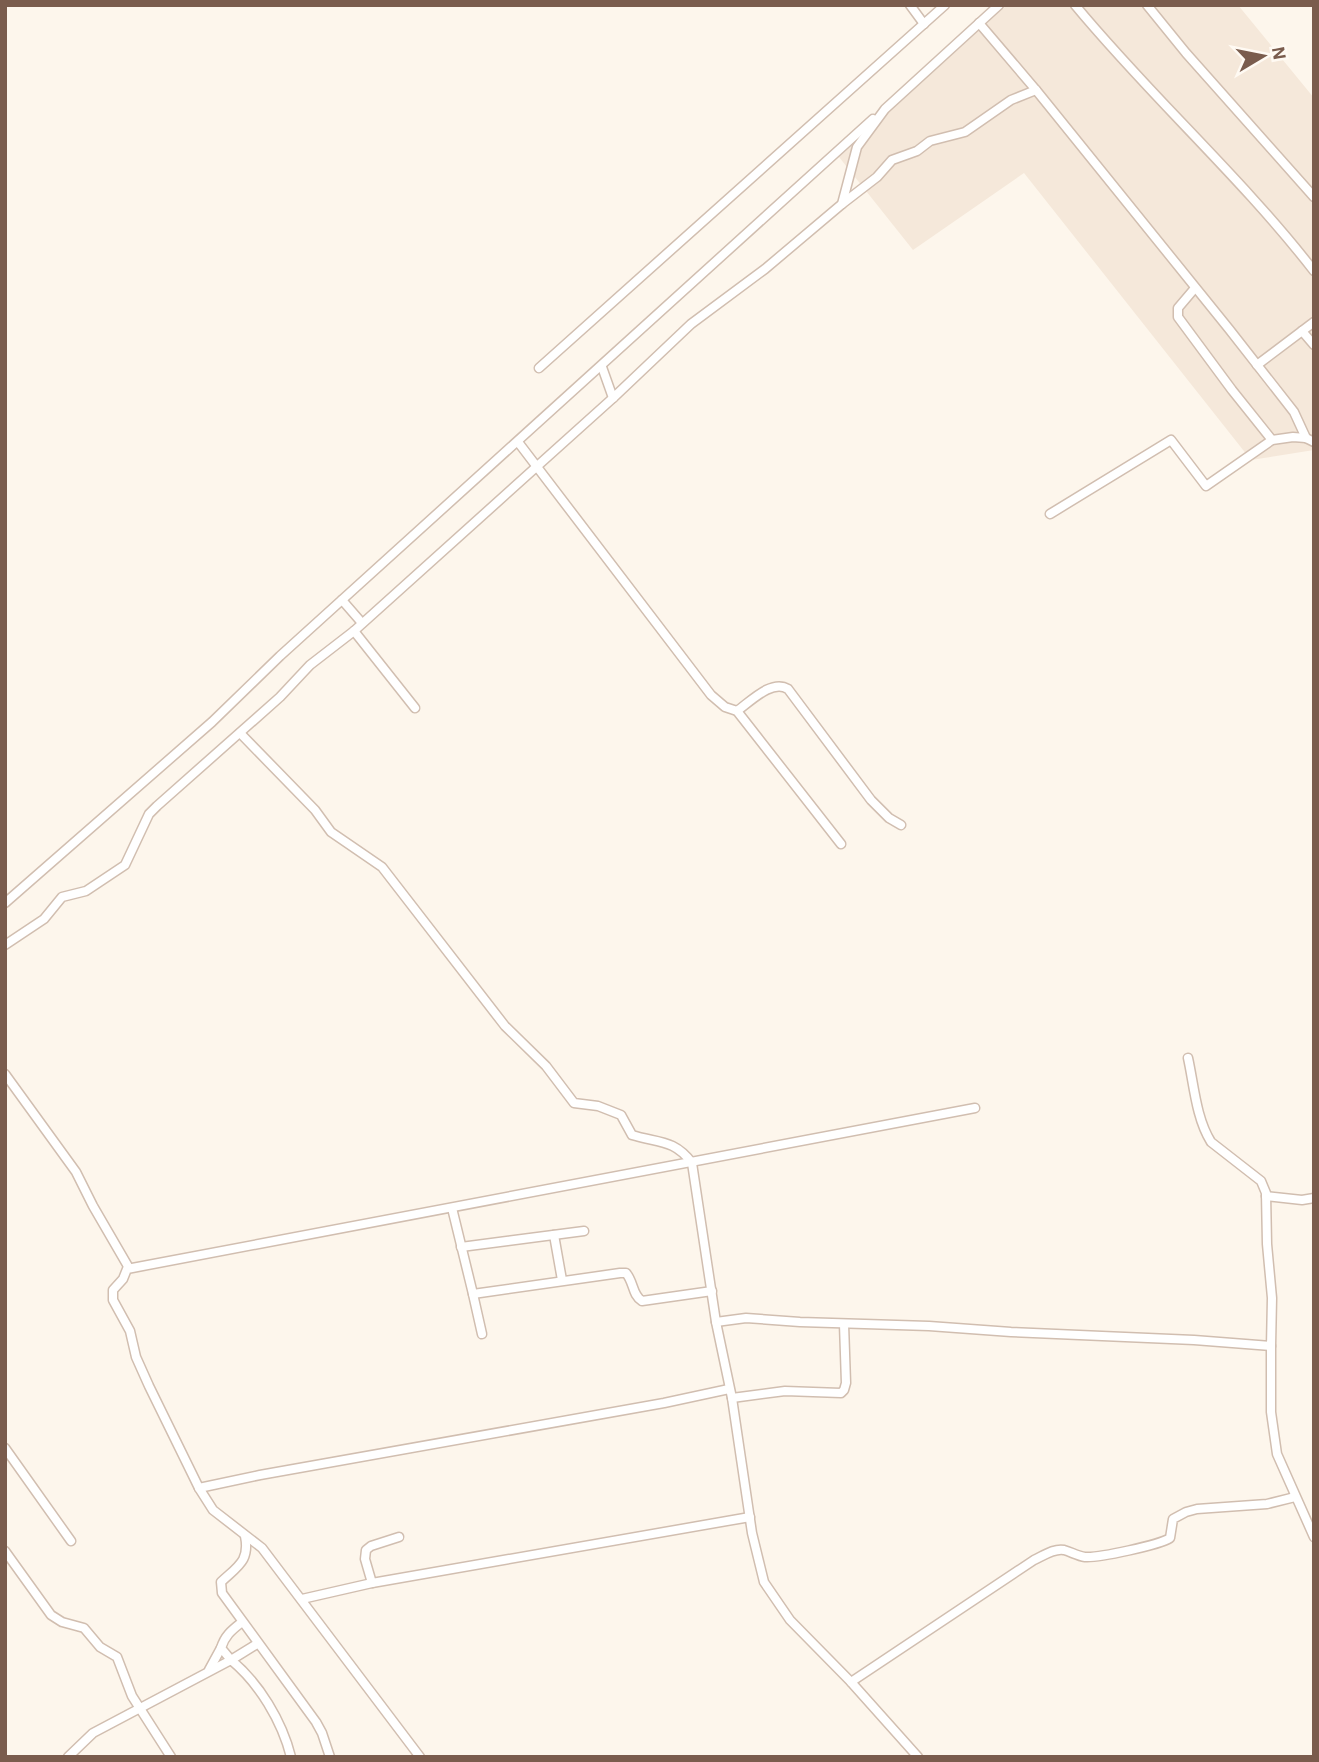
<svg xmlns="http://www.w3.org/2000/svg" width="1319" height="1762" viewBox="0 0 1319 1762" font-family="'Alegreya Sans',sans-serif">
	<style>
		.residential { fill: #f5e8da }
		.lines { fill: none; stroke-linecap: round; stroke-linejoin: round }
		.street-casing { stroke: #d1beb0; stroke-width: 11 }
		.street { stroke: #fff; stroke-width: 8 }
	</style>
	<rect width="100%" height="100%" fill="#fdf6ec"/>
	<path class="residential" d="M1007,5H1238L1314,98V450L1251,460L1024,173L913,250L839,157Z"/>
	<g class="lines">
		<g class="street-casing">
			<g id="street">
				<path d="M910,5L924,24"/>
				<path d="M1075,5C1151,97 1241,177 1314,271"/>
				<path d="M1147,5L1186,53L1314,197"/>
				<path d="M979,23L1036,90L1229,329L1294,412L1306,438"/>
				<path d="M842,204L877,177L892,160L917,151L930,141L965,132L1011,100L1036,90"/>
				<path d="M1195,288L1178,308V317L1232,390L1272,440"/>
				<path d="M1302,331L1314,345"/>
				<path d="M1257,365L1314,322"/>
				<path d="M602,367L613,398"/>
				<path d="M539,368L945,5"/>
				<path d="M518,442L711,695L725,707L737,711L841,844"/>
				<path d="M1050,514L1171,440L1206,486L1272,440L1293,437L1306,438L1314,442"/>
				<path d="M342,600L362,623"/>
				<path d="M354,631L415,708"/>
				<path d="M737,711C751,701 772,679 788,689L871,800L889,818L901,825"/>
				<path d="M240,733L315,810L331,832L382,867L505,1026L546,1066L574,1103L598,1106L621,1115L632,1135C658,1143 674,1139 692,1163L716,1322"/>
				<path d="M5,903L212,722L280,656L873,119"/>
				<path d="M5,945L44,919L62,897L86,891L125,865L149,814L157,806L280,697L310,665L354,631L613,398L691,324L765,269L842,204L857,147L885,109L999,5"/>
				<path d="M5,1074L76,1172L93,1206L129,1268"/>
				<path d="M1266,1196L1302,1200L1314,1198"/>
				<path d="M452,1208L473,1294L620,1273H626C634,1282 632,1295 642,1301L712,1291"/>
				<path d="M554,1235L562,1280"/>
				<path d="M461,1247L584,1231"/>
				<path d="M473,1294L482,1334"/>
				<path d="M1271,1346V1412L1277,1454L1314,1537"/>
				<path d="M732,1398L785,1391L841,1393L844,1390L846,1383L844,1324"/>
				<path d="M5,1448L71,1541"/>
				<path d="M199,1488L260,1475L664,1403L729,1389"/>
				<path d="M245,1536C250,1561 238,1566 221,1582L222,1593L316,1722L322,1733L330,1757"/>
				<path d="M5,1551L51,1615L62,1622L84,1628L100,1647L117,1657L132,1696L171,1757"/>
				<path d="M372,1583L365,1559L366,1550L371,1546L399,1537"/>
				<path d="M302,1599L372,1583L750,1517"/>
				<path d="M242,1622C232,1630 225,1635 221,1648L231,1660L257,1644"/>
				<path d="M209,1670L221,1648"/>
				<path d="M851,1682L1034,1560C1043,1556 1054,1548 1064,1550C1071,1552 1078,1556 1085,1557C1099,1558 1159,1545 1170,1538L1173,1519L1186,1512L1197,1509L1267,1504L1295,1497"/>
				<path d="M68,1757L93,1733L231,1660C259,1683 282,1721 291,1757"/>
				<path d="M420,1757L262,1548L213,1510L199,1488L149,1386L136,1357L130,1331L113,1300V1290L123,1279L127,1269L975,1108"/>
				<path d="M918,1757L851,1682L790,1620L764,1582L752,1533L732,1398L716,1322L746,1318L800,1322L929,1326L1011,1332L1194,1340L1271,1346L1272,1298L1267,1244L1266,1193L1261,1181L1211,1142C1196,1118 1194,1085 1188,1058"/>
			</g>
		</g>
		<use href="#street" class="street"/>
	</g>
	<rect width="1319" height="1762" fill="none" stroke="#7a5c4d" stroke-width="14"/>
	<g transform="translate(1263 56) rotate(80)" stroke="#fffaf3" stroke-width="5" paint-order="stroke">
	<path d="M0-5L12 26L0 18L-12 26Z" fill="#7a5c4d"/>
	<text y="-10" font-size="19" font-weight="bold" text-anchor="middle" fill="#7a5c4d">N</text>
	</g>
</svg>
